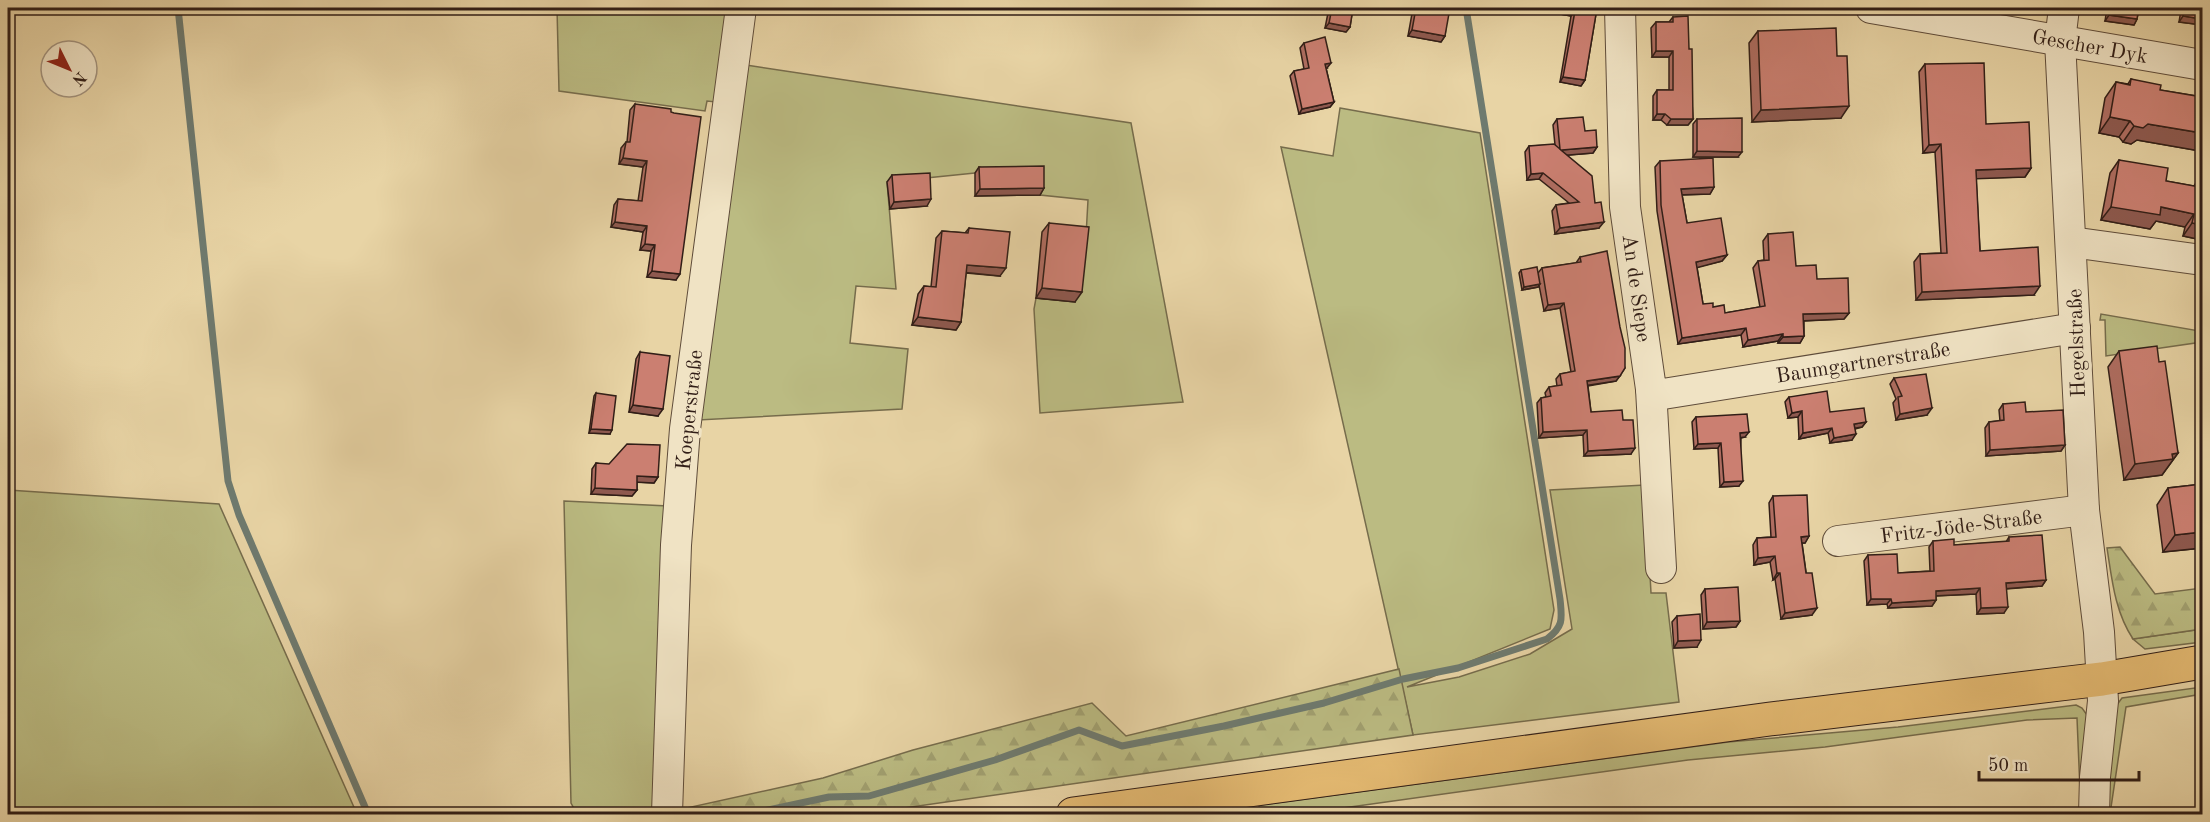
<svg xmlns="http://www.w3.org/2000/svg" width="2210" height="822" viewBox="0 0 2210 822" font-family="'Old Standard TT',serif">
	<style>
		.grass { fill: #bbbb82; stroke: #766c4c; stroke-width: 1.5 }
		.forest { fill: url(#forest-firs); stroke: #766c4c; stroke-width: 1.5 }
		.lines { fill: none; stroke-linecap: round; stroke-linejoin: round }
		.stream { stroke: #6e7a6f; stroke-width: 7 }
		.minor-casing { stroke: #5f4c3a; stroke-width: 32 }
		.major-casing { stroke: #311e17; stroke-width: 35 }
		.minor { stroke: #f0e3c4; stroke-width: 30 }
		.major { stroke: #e4ba72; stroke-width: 33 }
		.wall { fill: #af6d61; stroke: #311e17; stroke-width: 1.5 }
		.shaded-wall { fill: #8e594f; stroke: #311e17; stroke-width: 1.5 }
		.building { fill: #cb7f71; stroke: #311e17; stroke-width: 1.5 }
		.labels { text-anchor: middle; stroke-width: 6; stroke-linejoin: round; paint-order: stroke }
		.street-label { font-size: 21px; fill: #311e17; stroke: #f0e3c4 }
	</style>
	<defs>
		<pattern id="forest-firs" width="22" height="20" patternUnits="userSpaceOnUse" patternTransform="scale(1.5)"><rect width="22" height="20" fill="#bbbb82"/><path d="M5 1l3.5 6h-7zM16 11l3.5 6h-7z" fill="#a1a070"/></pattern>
	</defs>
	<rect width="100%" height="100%" fill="#e8d4a5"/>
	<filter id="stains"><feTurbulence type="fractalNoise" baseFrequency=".00333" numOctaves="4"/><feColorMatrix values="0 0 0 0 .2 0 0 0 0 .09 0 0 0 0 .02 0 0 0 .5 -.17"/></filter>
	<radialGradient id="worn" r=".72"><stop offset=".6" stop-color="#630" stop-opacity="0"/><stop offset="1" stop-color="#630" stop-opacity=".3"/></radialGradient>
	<g class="grass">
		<path d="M557,8H729L716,102L707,101L705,111L559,91Z"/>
		<path d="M746,65L1131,123L1183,402L1040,413L1034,309L1036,298L1075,301L1086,236L1088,200L1040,195V173H975L887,182L896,289L856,286L850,343L908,349L902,409L698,420Z"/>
		<path d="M1340,108L1480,133L1554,610L1550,629L1407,687L1459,677L1530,654L1572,629L1550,490L1645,485L1651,593H1666L1679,702L1413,735L1281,147L1333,156Z"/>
		<path d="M2202,313V342L2106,356L2105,320H2100L2101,314L2199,331Z"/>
		<path d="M8,490L219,504L357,814H8Z"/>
		<path d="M564,501L668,506L656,814H577L571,803Z"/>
		<path d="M2202,629V642L2145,649L2133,639Z"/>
		<path d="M2202,687V694L2126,707L2110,814H2101L2113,710L2122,698Z"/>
		<path d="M2076,705L2082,708L2087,715L2081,814L2077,718L2027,720L1825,747L1688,760L1300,814H1255L1260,805L1728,742L1898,727Z"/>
	</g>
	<g class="forest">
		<path d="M2120,547L2155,594L2202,588V629L2133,639C2115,612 2112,580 2107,548Z"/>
		<path d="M1399,669L1413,735L862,814H682V809L823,778L913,750L1092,703L1126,736Z"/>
	</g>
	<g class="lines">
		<g class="stream">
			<path d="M178,8L228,481L239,515L368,814"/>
			<path d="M749,814L829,797L869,796L995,760L1079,730L1122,746L1224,726L1324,703L1403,679L1458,668L1547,639C1564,626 1562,619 1560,599L1466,8"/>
		</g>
		<g class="minor-casing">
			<g id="minor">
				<path d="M1620,8L1625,207L1651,389L1661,568"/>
				<path d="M1871,8L2202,65"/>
				<path d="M2064,8L2060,41L2084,510L2099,632L2103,701L2095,777L2094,814"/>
				<path d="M2071,242L2202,260"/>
				<path d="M1651,389L1663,394L2075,328"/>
				<path d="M1838,541L2084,510"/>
				<path d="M667,814L676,545L685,429L741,8"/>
			</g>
		</g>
		<g class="major-casing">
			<path id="major" d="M1073,814L1770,719L2102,679L2202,662"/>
		</g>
		<use href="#minor" class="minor"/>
		<use href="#major" class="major"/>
	</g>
	<g class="wall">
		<path d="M1329,8H1353L1350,27L1346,32L1325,28Z"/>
		<path d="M1413,8H1448L1445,36L1441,42L1408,36Z"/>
		<path d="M1555,8H1597L1585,80L1581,86L1560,82L1571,16L1554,13Z"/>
		<path d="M2107,8H2139L2137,19L2134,25L2105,21Z"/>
		<path d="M2164,8H2202V25L2179,22L2181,10Z"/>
		<path d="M1673,17L1689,49L1693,119L1688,125H1667L1661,120H1653V96L1657,90H1669V57H1652L1651,28L1656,22H1669Z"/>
		<path d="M1758,31L1837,56L1841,118L1752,122L1749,43Z"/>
		<path d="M1304,43L1327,68H1326L1334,102L1330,107L1299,114L1290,76L1294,71L1304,69L1300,48Z"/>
		<path d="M1925,64L2031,168L2025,177L1976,178L1980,251L2034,295L1916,300L1914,262L1920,254L1941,253L1935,152L1923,153L1919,72Z"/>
		<path d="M2131,79L2160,90L2202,97V154L2200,151L2137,140L2131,144L2123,142L2119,137L2099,133L2105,98L2116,82L2128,84Z"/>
		<path d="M635,104L676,280L647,277L651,251L640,250L643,232L611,227L614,205L618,199L638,201L643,167L619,164L621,148L626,142H627L630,110Z"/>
		<path d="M1557,119L1585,131L1597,147L1593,153L1567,155L1595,203L1599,228L1555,234L1552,211L1556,205L1569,203L1539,179L1527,180L1525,152L1529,146L1555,145L1553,125Z"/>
		<path d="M1697,119L1738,157H1693V124Z"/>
		<path d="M2119,160L2166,181L2194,186L2201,175L2202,176V240L2183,236L2185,227L2156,221L2150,229L2101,220L2110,173Z"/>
		<path d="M1660,161L1714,187L1710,194L1682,195L1687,223L1727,255L1722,261L1697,267L1703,304L1725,313L1760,307L1753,268L1758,261L1764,260L1763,241L1768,234L1796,266L1817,279L1849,313L1844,319L1804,321V336L1800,343H1778V341L1743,347L1741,335L1678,344L1657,211L1655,167Z"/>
		<path d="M979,167L1044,188L1040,195L975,196V173Z"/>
		<path d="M892,175L927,206L890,209L887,182Z"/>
		<path d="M1049,223L1075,302L1036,298L1042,232Z"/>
		<path d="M969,228L1000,276L966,273L961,322L956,330L912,325L918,294L924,286L931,287L936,238L942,231L965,233Z"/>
		<path d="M1580,257L1625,368L1616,381L1588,386L1591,412L1623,420L1631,454L1584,456L1583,435L1539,438L1537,403L1541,398L1546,397L1545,393L1549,387L1557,386L1556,379L1560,374L1571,372L1560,308L1544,311L1539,285L1538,287L1522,290L1519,273L1521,270L1538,273L1542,268L1576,263Z"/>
		<path d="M2119,351L2159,362L2178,453L2162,475L2124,480L2108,367Z"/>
		<path d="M640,352L658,416L629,412L636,359Z"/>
		<path d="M1894,378L1927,415L1896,420L1893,403L1896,399L1890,384Z"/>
		<path d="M596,393L610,434L589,433L594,396Z"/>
		<path d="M1789,397L1830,412L1866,422L1862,427L1855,429L1852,440L1830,443L1828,433L1799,439L1798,417L1788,418L1785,402Z"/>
		<path d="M2003,404L2026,412L2065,445L2061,451L1986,456L1985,428L1989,422L2000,421L1999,410Z"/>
		<path d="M1696,417L1745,437L1741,438L1739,486L1720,487L1718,448L1694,449L1692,422Z"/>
		<path d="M596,463L658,477L654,483L637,482V490L632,496L591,494L592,469Z"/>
		<path d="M2202,484V548L2163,552L2157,505L2168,488Z"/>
		<path d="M1773,496L1809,536L1805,543H1802L1812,615L1781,619L1775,579L1773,580L1770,562L1754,565L1753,545L1757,538L1771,537L1769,503Z"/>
		<path d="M2009,537L2046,580L2042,586L2006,589L2004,613L1977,614L1976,594L1936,596V600L1932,606L1888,608L1887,604L1867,605L1864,561L1868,555L1898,573L1930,571L1929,547L1933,541L1954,545L2006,542Z"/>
		<path d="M1705,589L1740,621L1736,627L1703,629L1701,595Z"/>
		<path d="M1677,616L1697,647L1674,648L1672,622Z"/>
	</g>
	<g class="shaded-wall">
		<path d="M1558,8L1575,11L1571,16L1554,13Z"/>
		<path d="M2164,8H2183L2181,10Z"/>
		<path d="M2109,15L2137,19L2134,25L2105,21Z"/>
		<path d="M2183,16L2202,19V25L2179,22Z"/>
		<path d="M1329,23L1350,27L1346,32L1325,28Z"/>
		<path d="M1412,30L1445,36L1441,42L1408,36Z"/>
		<path d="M1656,51H1673L1669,57H1652Z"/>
		<path d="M1331,63L1327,68L1321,69L1325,64Z"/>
		<path d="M1563,77L1585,80L1581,86L1560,82Z"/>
		<path d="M1334,102L1330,107L1299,114L1302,109Z"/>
		<path d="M1849,106L1841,118L1752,122L1761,110Z"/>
		<path d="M1657,114H1665L1661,120H1653Z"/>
		<path d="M2110,117L2130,121L2119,137L2099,133Z"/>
		<path d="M1671,119H1693L1688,125H1667Z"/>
		<path d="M2148,124L2202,133V148L2200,151L2137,140L2131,144L2123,142L2134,126Z"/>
		<path d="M1941,144L1935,152L1923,153L1929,145Z"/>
		<path d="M1597,147L1593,153L1557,156L1561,150Z"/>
		<path d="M1697,151L1742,152L1738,157H1693Z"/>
		<path d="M623,158L647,161L643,167L619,164Z"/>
		<path d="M2031,168L2025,177L1970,179L1976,170Z"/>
		<path d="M1543,173L1539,179L1527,180L1531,174Z"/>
		<path d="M1714,187L1710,194L1676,195L1681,189Z"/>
		<path d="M1044,188L1040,195L975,196L980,189Z"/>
		<path d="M931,199L927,206L890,209L894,202Z"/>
		<path d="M2111,207H2161L2194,214L2185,227L2156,221L2150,229L2101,220Z"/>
		<path d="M615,222L647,226L643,232L611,227Z"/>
		<path d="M1604,222L1599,228L1555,234L1560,228Z"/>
		<path d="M2192,223L2202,225V240L2183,236Z"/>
		<path d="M645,244L655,245L651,251L640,250Z"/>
		<path d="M1727,255L1722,261L1692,269L1696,262Z"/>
		<path d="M967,265L1006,268L1000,276L961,272Z"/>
		<path d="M652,271L680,274L676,280L647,277Z"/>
		<path d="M1540,284L1538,287L1522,290L1524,287Z"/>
		<path d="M2040,286L2034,295L1916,300L1922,292Z"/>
		<path d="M1042,288L1082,292L1075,302L1036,298Z"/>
		<path d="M1564,303L1560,308L1544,311L1548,305Z"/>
		<path d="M1849,313L1844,319L1799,321L1803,314Z"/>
		<path d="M918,317L961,322L956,330L912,325Z"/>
		<path d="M1746,328L1741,335L1678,344L1682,338Z"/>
		<path d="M1783,334L1778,341L1743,347L1748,340Z"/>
		<path d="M1804,336L1800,343H1778L1783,337Z"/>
		<path d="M1620,376L1616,381L1583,386L1587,381Z"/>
		<path d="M633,405L663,409L658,416L629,412Z"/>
		<path d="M1932,408L1927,415L1896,420L1900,414Z"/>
		<path d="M1802,411L1798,417L1788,418L1792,413Z"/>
		<path d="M1866,422L1862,427L1850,429L1854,424Z"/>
		<path d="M1832,428L1828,433L1799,439L1803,433Z"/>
		<path d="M591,429L612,430L610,434L589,433Z"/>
		<path d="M1587,430L1583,435L1539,438L1543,432Z"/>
		<path d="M1749,432L1745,437L1737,438L1740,433Z"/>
		<path d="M1856,434L1852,440L1830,443L1834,438Z"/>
		<path d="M1721,443L1718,448L1694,449L1698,444Z"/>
		<path d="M2065,445L2061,451L1986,456L1990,450Z"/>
		<path d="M1635,448L1631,454L1584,456L1588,451Z"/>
		<path d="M2178,453L2162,475L2124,480L2135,464L2172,454Z"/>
		<path d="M637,476L658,477L654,483L633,482Z"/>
		<path d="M1743,481L1739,486L1720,487L1724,482Z"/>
		<path d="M595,488L637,490L632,496L591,494Z"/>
		<path d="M2202,532V548L2163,552L2175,535Z"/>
		<path d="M1809,536L1805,543H1797L1801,537Z"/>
		<path d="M1775,556L1770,562L1754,565L1758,558Z"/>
		<path d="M1777,573H1780L1775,579L1773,580Z"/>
		<path d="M2046,580L2042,586L2002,589L2006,583Z"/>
		<path d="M1980,588L1976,594L1932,596L1936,591Z"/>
		<path d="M1871,599H1891L1887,604L1867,605Z"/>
		<path d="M1936,600L1932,606L1888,608L1892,603Z"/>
		<path d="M2008,607L2004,613L1977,614L1981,608Z"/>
		<path d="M1817,608L1812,615L1781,619L1785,613Z"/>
		<path d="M1740,621L1736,627L1703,629L1707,622Z"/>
		<path d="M1701,640L1697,647L1674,648L1678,641Z"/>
	</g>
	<g class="building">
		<path d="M1332,8H1353L1350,27L1329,23Z"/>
		<path d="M1416,8H1450L1445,36L1412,30Z"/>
		<path d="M1558,8H1597L1585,80L1563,77L1575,11Z"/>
		<path d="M2110,8H2139L2137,19L2109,15Z"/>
		<path d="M2185,8H2202V19L2183,16Z"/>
		<path d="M1688,16L1689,49H1692L1693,119H1671L1665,114H1657V90H1673V51H1656V22H1673V17Z"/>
		<path d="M1836,28L1837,56H1847L1849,106L1761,110L1758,31Z"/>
		<path d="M1325,37L1331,63L1325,64L1334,102L1302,109L1294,71L1309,68L1304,43Z"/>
		<path d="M1984,63L1986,124L2029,122L2031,168L1976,170L1980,251L2038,247L2040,286L1922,292L1920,254L1947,253L1941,144L1929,145L1925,64Z"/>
		<path d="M2131,79L2161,85L2160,90L2202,97V133L2148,124L2143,128L2134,126L2130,121L2110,117L2116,82L2130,85Z"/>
		<path d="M635,104L671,109V112L674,113L701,117L680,274L652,271L655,245L645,244L647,226L615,222L618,199L642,201L647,161L623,158L626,142H630Z"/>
		<path d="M1583,117L1585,131L1596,130L1597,147L1561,150L1592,176L1595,203L1601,202L1604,222L1560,228L1556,205L1579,202L1543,173L1531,174L1529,146L1554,144L1560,149L1557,119Z"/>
		<path d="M1742,118V152L1697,151V119Z"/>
		<path d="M1713,158L1714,187L1681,189L1687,223L1721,218L1727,255L1696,262L1703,304L1713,303V307L1724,305L1725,313L1765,306L1758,261L1769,260L1768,234L1793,232L1796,266L1816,265L1817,279L1848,278L1849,313L1803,314L1804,336L1783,337V334L1748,340L1746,328L1682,338L1661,205L1660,161Z"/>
		<path d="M2119,160L2168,168L2166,181L2199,187L2201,175L2202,176V225L2192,223L2194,214L2161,207L2160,215L2111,207Z"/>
		<path d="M1044,166V188L980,189L979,167Z"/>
		<path d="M930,173L931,199L894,202L892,175Z"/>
		<path d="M1049,223L1089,227L1082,292L1042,288Z"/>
		<path d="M969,228L1010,232L1006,268L967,265L961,322L918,317L924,286L936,287L942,231L968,233Z"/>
		<path d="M1607,251L1620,327L1625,348V368L1620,376L1587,381L1591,412L1622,410L1623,420H1633L1635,448L1588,451L1587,430L1543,432L1541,398L1551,396L1549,387L1562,385L1560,374L1575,371L1564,303L1548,305L1542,268L1581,262L1580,257Z"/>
		<path d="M1537,267L1540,284L1524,287L1521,270Z"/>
		<path d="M2157,346L2159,362L2165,361L2178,453L2172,454L2173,459L2135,464L2119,351Z"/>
		<path d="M640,352L670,356L663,409L633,405Z"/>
		<path d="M1926,374L1932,408L1900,414L1898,397L1902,396L1894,378Z"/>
		<path d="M1827,391L1830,412L1864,408L1866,422L1854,424L1856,434L1834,438L1832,428L1803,433L1802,411L1792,413L1789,397Z"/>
		<path d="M596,393L616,396L612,430L591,429Z"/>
		<path d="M2025,402L2026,412L2063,410L2065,445L1990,450L1989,422L2004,420L2003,404Z"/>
		<path d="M1747,414L1749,432L1740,433L1743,481L1724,482L1721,443L1698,444L1696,417Z"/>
		<path d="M627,444L660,445L658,477L637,476V490L595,488L596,463L609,464Z"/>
		<path d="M2202,484V532L2175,535L2168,488Z"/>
		<path d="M1807,495L1809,536L1801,537L1806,573H1812L1817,608L1785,613L1780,573H1777L1775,556L1758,558L1757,538L1776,537L1773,496Z"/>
		<path d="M2042,535L2046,580L2006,583L2008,607L1981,608L1980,588L1936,591V600L1892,603L1891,599H1871L1868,555L1897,554L1898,573L1934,571L1933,541L1954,539V545L2009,541V537Z"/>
		<path d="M1738,587L1740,621L1707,622L1705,589Z"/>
		<path d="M1700,614L1701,640L1678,641L1677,616Z"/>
	</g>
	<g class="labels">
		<g class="street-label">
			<text transform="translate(2090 46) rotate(10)" y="7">Gescher Dyk</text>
			<text transform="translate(1637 288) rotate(82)" y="7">An de Siepe</text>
			<text transform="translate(2076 343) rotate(-92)" y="7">Hegelstraße</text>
			<text transform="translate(1863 362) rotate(-9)" y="7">Baumgartnerstraße</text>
			<text transform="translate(689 410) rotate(-84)" y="7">Koeperstraße</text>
			<text transform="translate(1961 526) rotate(-7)" y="7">Fritz-Jöde-Straße</text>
		</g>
	</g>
	<rect width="2210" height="822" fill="none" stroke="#e8d4a5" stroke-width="30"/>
	<rect x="9" y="9" width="2192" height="804" fill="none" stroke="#311e17" stroke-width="3"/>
	<rect x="15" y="15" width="2180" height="792" fill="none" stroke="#311e17" stroke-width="1.5"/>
	<g transform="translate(69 69) rotate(133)"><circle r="28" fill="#f0e3c4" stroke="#a4947f" stroke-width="1.5"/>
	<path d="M0-4.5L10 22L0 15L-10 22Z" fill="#8f2418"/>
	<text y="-9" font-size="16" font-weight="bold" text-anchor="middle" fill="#311e17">N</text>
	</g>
	<path d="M1979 771v9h160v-9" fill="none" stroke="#311e17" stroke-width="3"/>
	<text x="1988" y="771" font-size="18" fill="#311e17" stroke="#f0e3c4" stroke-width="4.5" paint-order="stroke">50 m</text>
	<rect width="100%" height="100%" filter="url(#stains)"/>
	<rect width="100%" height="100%" fill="url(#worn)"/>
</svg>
